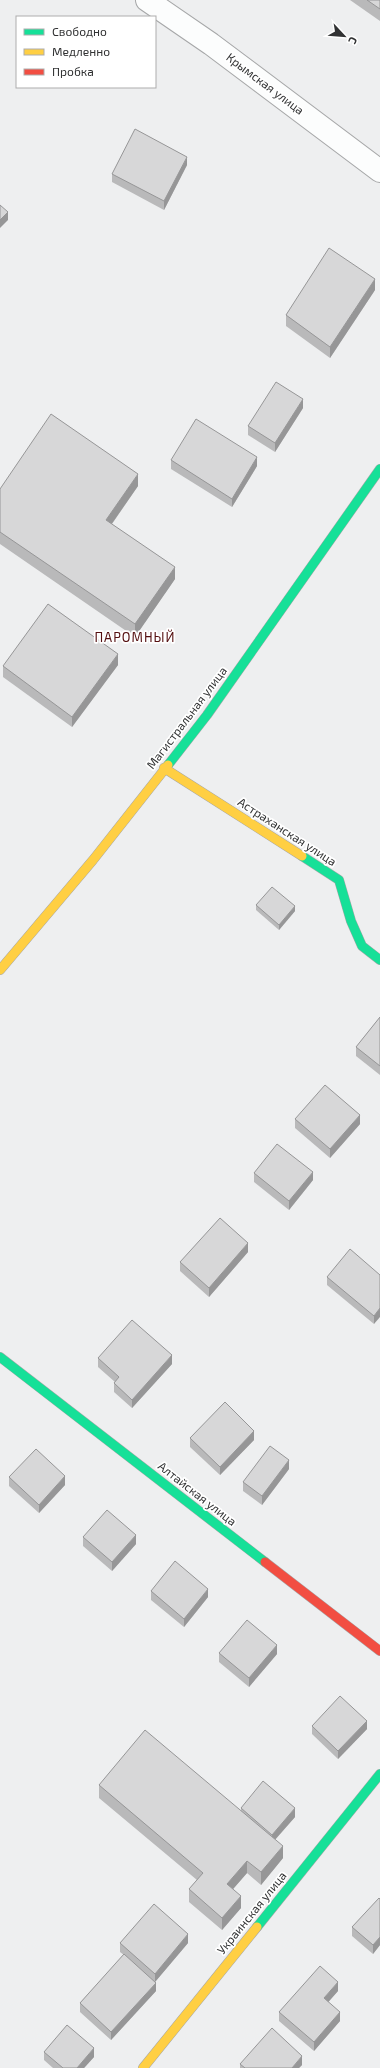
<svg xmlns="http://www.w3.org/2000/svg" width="380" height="2068" viewBox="0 0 380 2068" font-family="'Exo 2',sans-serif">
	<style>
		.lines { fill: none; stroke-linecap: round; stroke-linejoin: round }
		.street-casing { stroke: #a6a7a8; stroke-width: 24 }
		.fast-casing { stroke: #a6a7a8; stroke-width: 10 }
		.slow-casing { stroke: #a6a7a8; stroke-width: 10 }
		.jam-casing { stroke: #a6a7a8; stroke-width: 10 }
		.street { stroke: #fcfdfd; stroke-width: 22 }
		.fast { stroke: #16e098; stroke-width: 9 }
		.slow { stroke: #ffcf43; stroke-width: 9 }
		.jam { stroke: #f24e42; stroke-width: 9 }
		.wall { fill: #b9b9ba }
		.shaded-wall { fill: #969697 }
		.building { fill: #d7d7d8; stroke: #969697 }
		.labels { text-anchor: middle; stroke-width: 3.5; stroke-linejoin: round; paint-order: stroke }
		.street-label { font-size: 12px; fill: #313233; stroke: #fff }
		.neighbourhood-label { font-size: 13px; letter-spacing: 1px; fill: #540f10; stroke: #fff }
	</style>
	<rect width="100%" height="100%" fill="#eeeff0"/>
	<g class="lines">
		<g class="street-casing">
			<path id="street" d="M147,0L211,44L380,171"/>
		</g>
		<g class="fast-casing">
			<g id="fast">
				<path d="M168,765L207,715L380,469"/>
				<path d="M302,856L339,880L351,921L362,946L380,960"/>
				<path d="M0,1357L265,1562"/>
				<path d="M257,1927L380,1774"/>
			</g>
		</g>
		<g class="slow-casing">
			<g id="slow">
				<path d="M164,768L302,856"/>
				<path d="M0,970L93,860L168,765"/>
				<path d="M143,2068L257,1927"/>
			</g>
		</g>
		<g class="jam-casing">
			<path id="jam" d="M265,1562L380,1651"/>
		</g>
		<use href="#street" class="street"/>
		<use href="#fast" class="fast"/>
		<use href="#slow" class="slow"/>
		<use href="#jam" class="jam"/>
	</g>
	<g class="wall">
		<path d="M350,0H380V21Z"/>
		<path d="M187,165L164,210L112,182V174Z"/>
		<path d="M375,290L330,358L286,326V315Z"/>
		<path d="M303,408L275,452L248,435V426Z"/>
		<path d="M171,460L257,466L232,507L171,469Z"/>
		<path d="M138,486L112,524L175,579L135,637L0,544V489Z"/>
		<path d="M118,665L72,727L3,677V666Z"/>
		<path d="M256,905L295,911L279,930L256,910Z"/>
		<path d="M380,1017V1075L356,1056V1047Z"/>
		<path d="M295,1119L360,1124L330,1158L295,1128Z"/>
		<path d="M254,1173L313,1180L289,1210L254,1182Z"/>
		<path d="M248,1252L209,1297L180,1271V1262Z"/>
		<path d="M380,1275L374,1324L327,1285V1277Z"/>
		<path d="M98,1358L172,1364L132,1408L114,1392V1383L115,1382L98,1367Z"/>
		<path d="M190,1438L254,1440L220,1475L190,1447Z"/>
		<path d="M289,1469L262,1505L243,1491V1482Z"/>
		<path d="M9,1477L65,1485L39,1513L9,1486Z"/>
		<path d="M83,1537L136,1544L112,1571L83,1546Z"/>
		<path d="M151,1591L208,1597L184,1627L151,1600Z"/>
		<path d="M219,1653L277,1654L249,1687L219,1662Z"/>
		<path d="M312,1726L367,1729L338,1759L312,1734Z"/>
		<path d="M99,1785L241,1811V1808L295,1817L275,1840L283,1858L261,1885L247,1873L233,1889L241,1908L222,1930L189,1902V1889L197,1880L99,1798Z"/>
		<path d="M380,1899V1945L373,1954L352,1936V1927Z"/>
		<path d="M120,1943H188L155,1982L156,1991L111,2040L80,2012V2003L124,1955L120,1952Z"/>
		<path d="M338,1991L328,2002L340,2021L314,2051L279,2021V2012Z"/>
		<path d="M44,2052L94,2057L84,2068H53L44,2060Z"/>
		<path d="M240,2064L302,2065L299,2068H240Z"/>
	</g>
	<g class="shaded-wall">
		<path d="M187,157V165L164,210V201Z"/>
		<path d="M8,212V220L0,228V220Z"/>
		<path d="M375,279V290L330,358V347Z"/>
		<path d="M303,399V408L275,452V443Z"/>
		<path d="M257,457V466L232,507V499Z"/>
		<path d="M138,474V486L106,532V520Z"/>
		<path d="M175,567V579L135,637V624Z"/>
		<path d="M118,654V665L72,727V717Z"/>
		<path d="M295,906V911L279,930V925Z"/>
		<path d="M360,1115V1124L330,1158V1149Z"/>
		<path d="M313,1172V1180L289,1210V1201Z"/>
		<path d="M248,1243V1252L209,1297V1288Z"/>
		<path d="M380,1308V1317L374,1324V1316Z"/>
		<path d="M172,1355V1364L132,1408V1400Z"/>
		<path d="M254,1431V1440L220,1475V1467Z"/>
		<path d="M289,1460V1469L262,1505V1496Z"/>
		<path d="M65,1476V1485L39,1513V1505Z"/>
		<path d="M136,1535V1544L112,1571V1562Z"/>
		<path d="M208,1589V1597L184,1627V1619Z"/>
		<path d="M277,1645V1654L249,1687V1678Z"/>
		<path d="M367,1721V1729L338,1759V1751Z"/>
		<path d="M295,1808V1817L272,1843V1835Z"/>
		<path d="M283,1846V1858L261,1885V1872Z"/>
		<path d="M247,1861V1873L227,1896V1884Z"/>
		<path d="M241,1896V1908L222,1930V1918Z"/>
		<path d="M188,1934V1943L155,1982V1974Z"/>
		<path d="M380,1937V1945L373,1954V1945Z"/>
		<path d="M338,1982V1991L324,2007V1998Z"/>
		<path d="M156,1983V1991L111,2040V2032Z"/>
		<path d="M340,2012V2021L314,2051V2042Z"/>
		<path d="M94,2048V2057L84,2068H77Z"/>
		<path d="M302,2056V2065L299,2068H292Z"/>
	</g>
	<g class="building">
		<path d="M367,0H380V9Z"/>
		<path d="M135,129L187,157L164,201L112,174Z"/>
		<path d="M0,205L8,212L0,220Z"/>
		<path d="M329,248L375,279L330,347L286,315Z"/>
		<path d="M276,382L303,399L275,443L248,426Z"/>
		<path d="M51,414L138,474L106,520L175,567L135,624L0,532V489Z"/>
		<path d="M196,419L257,457L232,499L171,460Z"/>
		<path d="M48,604L118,654L72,717L3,666Z"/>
		<path d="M272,887L295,906L279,925L256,905Z"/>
		<path d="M380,1017V1066L356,1047Z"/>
		<path d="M325,1085L360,1115L330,1149L295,1119Z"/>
		<path d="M277,1144L313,1172L289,1201L254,1173Z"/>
		<path d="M220,1218L248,1243L209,1288L180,1262Z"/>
		<path d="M350,1249L380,1275V1308L374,1316L327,1277Z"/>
		<path d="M132,1320L172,1355L132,1400L114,1383L119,1377L98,1358Z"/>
		<path d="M225,1402L254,1431L220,1467L190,1438Z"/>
		<path d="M270,1446L289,1460L262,1496L243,1482Z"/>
		<path d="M36,1449L65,1476L39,1505L9,1477Z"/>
		<path d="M107,1510L136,1535L112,1562L83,1537Z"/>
		<path d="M175,1561L208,1589L184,1619L151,1591Z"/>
		<path d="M247,1620L277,1645L249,1678L219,1653Z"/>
		<path d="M340,1696L367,1721L338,1751L312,1726Z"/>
		<path d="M145,1730L283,1846L261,1872L247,1861L227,1884L241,1896L222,1918L189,1889L203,1873L99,1785Z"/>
		<path d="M263,1781L295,1808L272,1835L241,1808Z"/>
		<path d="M379,1898L380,1899V1937L373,1945L352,1927Z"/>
		<path d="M154,1904L188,1934L155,1974L120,1943Z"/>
		<path d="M124,1954L156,1983L111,2032L80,2003Z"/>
		<path d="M320,1966L338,1982L324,1998L340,2012L314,2042L279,2012Z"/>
		<path d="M67,2025L94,2048L77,2068H63L44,2052Z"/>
		<path d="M272,2028L302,2056L292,2068H245L240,2064Z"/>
	</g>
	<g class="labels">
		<g class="street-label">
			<text transform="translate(265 84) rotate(37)" y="4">Крымская улица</text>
			<text transform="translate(187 718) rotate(-53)" y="4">Магистральная улица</text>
			<text transform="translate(287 832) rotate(33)" y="4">Астраханская улица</text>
			<text transform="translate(197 1494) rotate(38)" y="4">Алтайская улица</text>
			<text transform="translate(252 1913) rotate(-51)" y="4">Украинская улица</text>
		</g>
		<g class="neighbourhood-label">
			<text x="135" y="642">ПАРОМНЫЙ</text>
		</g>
	</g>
	<rect x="16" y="16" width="140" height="72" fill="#ffffff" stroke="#adadad"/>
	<rect x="24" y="29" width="20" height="6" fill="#16e098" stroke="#adadad"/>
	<text x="52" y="36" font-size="12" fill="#313233">Свободно</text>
	<rect x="24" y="49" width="20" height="6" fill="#ffcf43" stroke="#adadad"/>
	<text x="52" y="56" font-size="12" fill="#313233">Медленно</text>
	<rect x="24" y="69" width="20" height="6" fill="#f24e42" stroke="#adadad"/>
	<text x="52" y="76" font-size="12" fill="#313233">Пробка</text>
	<g transform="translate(344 36) rotate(116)" stroke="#ffffff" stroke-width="3" paint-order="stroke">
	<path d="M0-3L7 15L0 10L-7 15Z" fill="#313233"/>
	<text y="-6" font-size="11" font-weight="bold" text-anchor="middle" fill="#313233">С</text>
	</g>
</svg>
